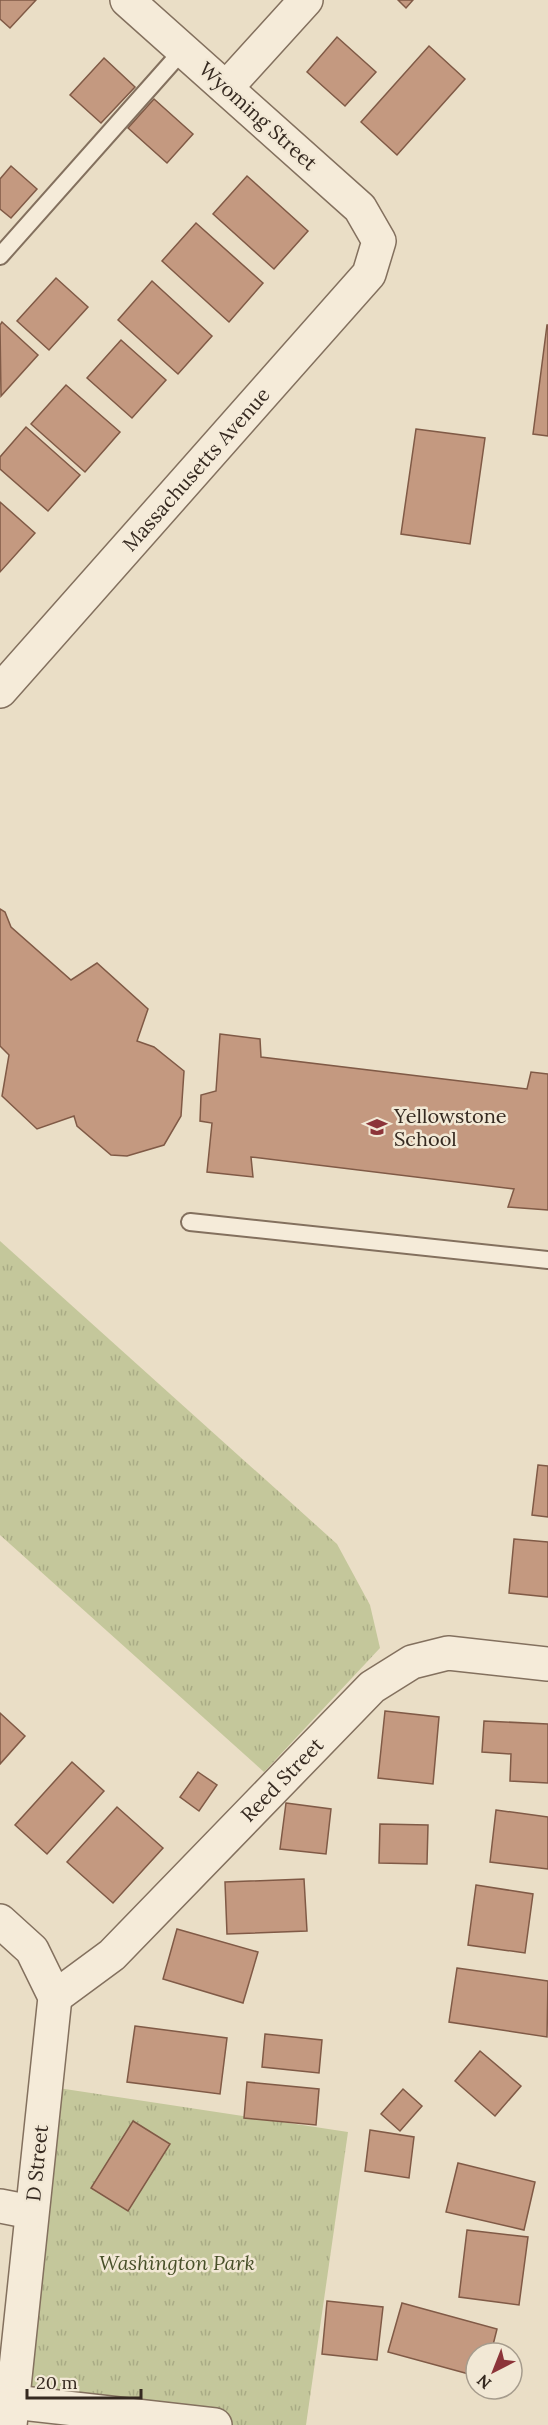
<svg xmlns="http://www.w3.org/2000/svg" width="548" height="2425" viewBox="0 0 548 2425" font-family="Lora,serif">
	<style>
		.park { fill: url(#park-tufts) }
		.building { fill: #c49980; stroke: #805a46; stroke-width: 1.5 }
		.lines { fill: none; stroke-linecap: round; stroke-linejoin: round }
		.service-casing { stroke: #83705e; stroke-width: 20 }
		.minor-casing { stroke: #83705e; stroke-width: 36 }
		.service { stroke: #f5ebd9; stroke-width: 16 }
		.minor { stroke: #f5ebd9; stroke-width: 33 }
		.labels { text-anchor: middle; stroke-width: 5; stroke-linejoin: round; paint-order: stroke }
		.street-label { font-size: 20px; fill: #352920; stroke: #f2e8d5 }
		.poi-label { font-size: 20px; fill: #352920; stroke: #f2e8d5; text-anchor: start }
		.park-label { font-size: 20px; font-style: italic; fill: #485029; stroke: #f2e8d5 }
	</style>
	<defs>
		<pattern id="park-tufts" width="24" height="20" patternUnits="userSpaceOnUse" patternTransform="scale(1.5)"><rect width="24" height="20" fill="#c4c79b"/><path d="M3 7l-1-3M5 7V3M7 7l1-3M15 17l-1-3M17 17v-4M19 17l1-3" fill="none" stroke="#a9ab85"/></pattern>
	</defs>
	<rect width="100%" height="100%" fill="#eadec6"/>
	<g class="park">
		<path d="M0,1241L337,1544L370,1605L380,1648L264,1772L0,1535Z"/>
		<path d="M45,2086L348,2132L306,2425H215L13,2402Z"/>
	</g>
	<g class="building">
		<path d="M0,0H36L10,28L0,19Z"/>
		<path d="M398,0H413L406,8Z"/>
		<path d="M337,37L376,72L345,106L307,72Z"/>
		<path d="M429,46L465,79L397,155L361,122Z"/>
		<path d="M104,58L135,87L101,123L70,95Z"/>
		<path d="M154,99L193,134L167,163L128,128Z"/>
		<path d="M11,166L37,189L11,218L0,209V179Z"/>
		<path d="M247,176L308,231L274,269L213,214Z"/>
		<path d="M196,223L263,283L229,322L162,261Z"/>
		<path d="M56,278L88,307L49,350L17,321Z"/>
		<path d="M152,281L212,336L178,374L118,320Z"/>
		<path d="M2,322L38,355L1,396L0,325Z"/>
		<path d="M547,325H548V436L533,434Z"/>
		<path d="M121,340L166,380L132,418L87,378Z"/>
		<path d="M66,385L120,432L85,472L31,424Z"/>
		<path d="M26,427L80,475L48,511L0,469V457Z"/>
		<path d="M416,429L485,438L470,544L401,534Z"/>
		<path d="M0,502L35,533L0,572Z"/>
		<path d="M0,909L5,912L11,927L71,980L97,963L148,1009L137,1041L154,1047L184,1071L181,1116L164,1145L127,1156L111,1155L77,1126L74,1116L37,1129L2,1096L9,1055L0,1046Z"/>
		<path d="M220,1034L260,1039L261,1057L527,1089L531,1072L548,1074V1210L508,1207L514,1189L251,1157L253,1177L207,1172L212,1123L200,1121L201,1095L216,1091Z"/>
		<path d="M538,1465L548,1466V1517L532,1515Z"/>
		<path d="M514,1539L548,1542V1597L509,1593Z"/>
		<path d="M385,1711L439,1717L433,1784L378,1778Z"/>
		<path d="M0,1713L25,1736L0,1764Z"/>
		<path d="M484,1721L548,1724V1783L510,1781L511,1754L482,1752Z"/>
		<path d="M72,1762L104,1791L47,1854L15,1825Z"/>
		<path d="M198,1772L217,1785L199,1811L180,1797Z"/>
		<path d="M286,1803L331,1809L326,1854L280,1849Z"/>
		<path d="M117,1807L163,1848L113,1903L67,1862Z"/>
		<path d="M496,1810L548,1817V1869L490,1862Z"/>
		<path d="M380,1824L428,1825L427,1864L379,1863Z"/>
		<path d="M304,1879L307,1931L227,1934L225,1882Z"/>
		<path d="M476,1885L533,1894L525,1953L468,1945Z"/>
		<path d="M177,1929L258,1952L243,2003L163,1979Z"/>
		<path d="M457,1968L548,1981L547,2037L449,2022Z"/>
		<path d="M135,2026L227,2038L220,2094L127,2082Z"/>
		<path d="M265,2034L322,2040L319,2073L262,2067Z"/>
		<path d="M480,2051L521,2086L495,2116L455,2081Z"/>
		<path d="M247,2082L319,2089L316,2125L244,2118Z"/>
		<path d="M403,2089L422,2106L400,2131L381,2114Z"/>
		<path d="M133,2121L170,2144L128,2211L91,2188Z"/>
		<path d="M370,2130L414,2137L409,2178L365,2171Z"/>
		<path d="M458,2163L535,2182L524,2230L446,2212Z"/>
		<path d="M467,2230L528,2237L519,2305L459,2297Z"/>
		<path d="M327,2301L383,2307L377,2360L322,2354Z"/>
		<path d="M402,2303L497,2329L491,2353H476V2376L388,2352Z"/>
	</g>
	<g class="lines">
		<g class="service-casing">
			<g id="service">
				<path d="M0,256L183,50"/>
				<path d="M190,1222L548,1260"/>
			</g>
		</g>
		<g class="minor-casing">
			<g id="minor">
				<path d="M226,88L306,0"/>
				<path id="s1" d="M0,691L369,274L379,241L360,208L127,0"/>
				<path d="M0,1921L32,1950L55,1997L10,2425"/>
				<path id="s2" d="M55,1997L112,1955L372,1687L412,1662L448,1653L548,1664"/>
				<path d="M0,2206L31,2212"/>
				<path d="M13,2402L215,2425"/>
			</g>
		</g>
		<use href="#service" class="service"/>
		<use href="#minor" class="minor"/>
	</g>
	<defs>
		<g id="school-bare" transform="scale(1.62)"><path d="M0-5L7-2L0 1L-7-2ZM-4 1L0 2.5L4 1V4Q0 6-4 4Z" fill="#8c3439" stroke="#f2e8d5" stroke-width="2.5" paint-order="stroke"/></g>
	</defs>
	<g fill-rule="evenodd">
		<use href="#school-bare" x="377" y="1127"/>
	</g>
	<g class="labels">
		<g class="street-label">
			<text transform="translate(258 116) rotate(42)" y="7">Wyoming Street</text>
			<text dy="7" stroke="none"><textPath href="#s1" startOffset="296">Massachusetts Avenue</textPath></text>
			<text dy="7" stroke="none"><textPath href="#s2" startOffset="315">Reed Street</textPath></text>
			<text transform="translate(37 2163) rotate(-84)" y="7">D Street</text>
		</g>
		<g class="poi-label">
			<text x="394" y="1123">Yellowstone<tspan x="394" dy="23">School</tspan></text>
		</g>
		<g class="park-label">
			<text x="177" y="2270">Washington Park</text>
		</g>
	</g>
	<g transform="translate(494 2371) rotate(222)"><circle r="28" fill="#f2e8d5" stroke="#a69c8d" stroke-width="1.5"/>
	<path d="M0-4.5L10 22L0 15L-10 22Z" fill="#8c3439"/>
	<text y="-9" font-size="16" font-weight="bold" text-anchor="middle" fill="#352920">N</text>
	</g>
	<path d="M27 2389v9h114v-9" fill="none" stroke="#352920" stroke-width="3"/>
	<text x="36" y="2389" font-size="18" fill="#352920" stroke="#f2e8d5" stroke-width="4.5" paint-order="stroke">20 m</text>
</svg>
